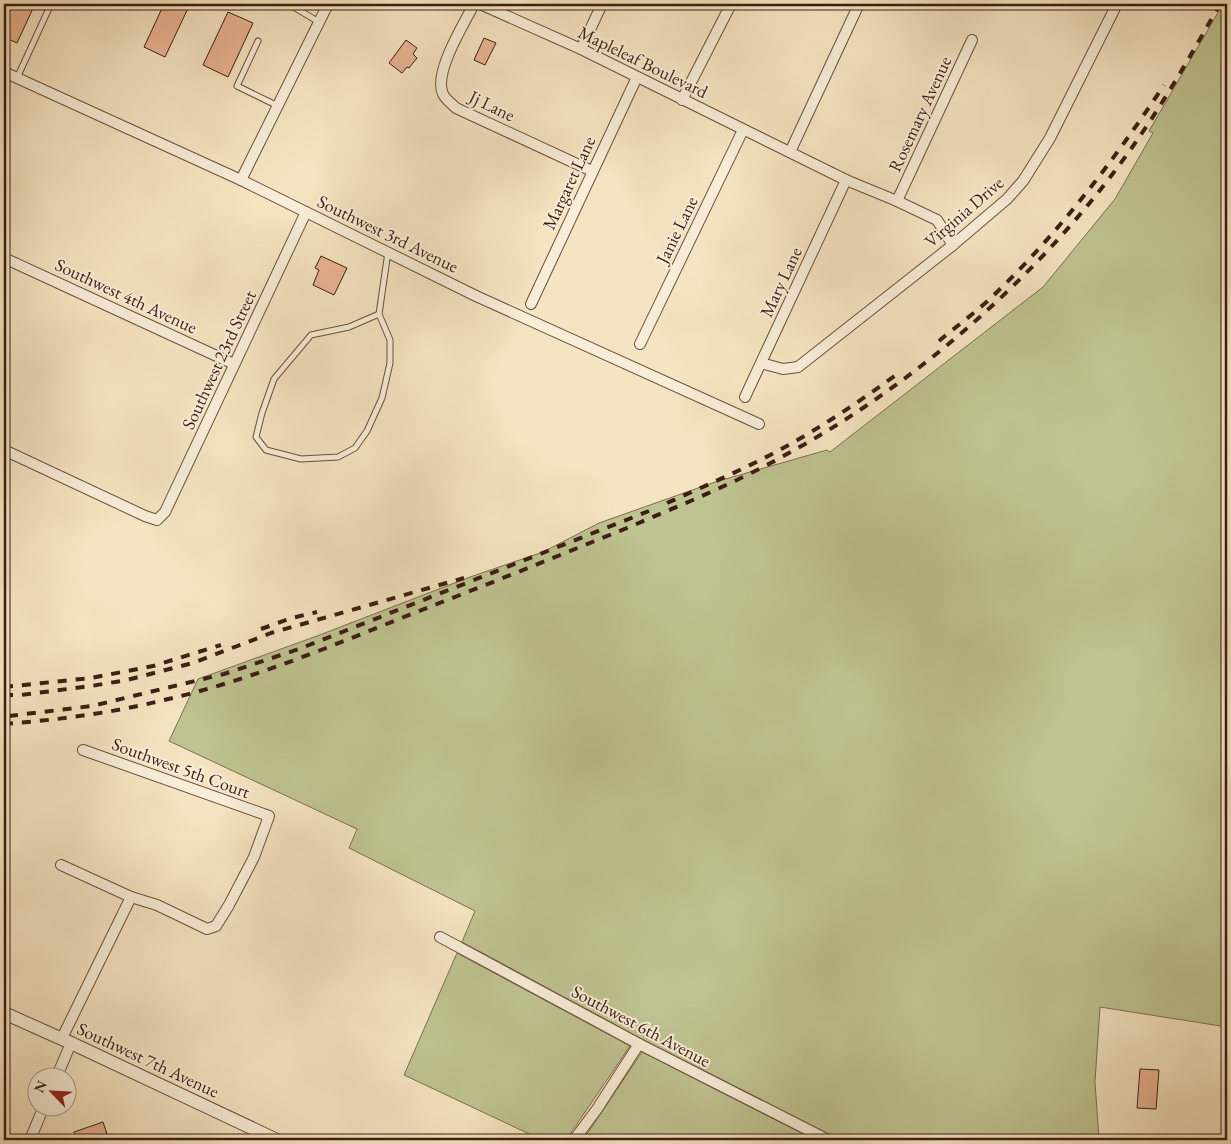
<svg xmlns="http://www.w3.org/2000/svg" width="1231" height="1144" viewBox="0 0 1231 1144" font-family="'EB Garamond',serif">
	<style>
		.green { fill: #bfc391; stroke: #7d7052 }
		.building { fill: #eab393; stroke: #3b1e12 }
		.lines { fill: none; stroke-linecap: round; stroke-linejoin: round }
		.service-casing { stroke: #6a503e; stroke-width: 7 }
		.minor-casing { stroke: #6a503e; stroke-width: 12 }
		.tertiary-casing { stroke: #6a503e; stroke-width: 14 }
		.service { stroke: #f8edd7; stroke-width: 5 }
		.minor { stroke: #f8edd7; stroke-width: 10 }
		.tertiary { stroke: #f8edd7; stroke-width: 12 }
		.rail { stroke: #3b1e12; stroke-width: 4; stroke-dasharray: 9 9; stroke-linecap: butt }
		.labels { text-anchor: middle; stroke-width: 4; stroke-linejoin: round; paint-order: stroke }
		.street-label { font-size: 18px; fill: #3b1e12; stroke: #f8edd7 }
	</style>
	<rect width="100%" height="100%" fill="#f5e4c1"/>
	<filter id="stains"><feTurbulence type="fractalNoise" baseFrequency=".004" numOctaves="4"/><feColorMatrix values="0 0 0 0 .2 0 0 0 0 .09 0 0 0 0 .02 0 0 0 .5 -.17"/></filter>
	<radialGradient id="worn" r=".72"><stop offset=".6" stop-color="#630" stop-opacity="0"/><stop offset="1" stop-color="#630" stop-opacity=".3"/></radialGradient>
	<g class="green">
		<path d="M1223,4H1227V1027L1100,1007L1095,1082L1099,1140H841L642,1039L462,942L475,911L349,848L357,829L169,741L198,679L317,636L470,577L543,552L599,523L715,482L827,450L830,452L1043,287L1115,199L1153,133L1149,131Z"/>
		<path d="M457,953L630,1046L566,1140H542L404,1075Z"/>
		<path d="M642,1052L815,1140H583Z"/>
	</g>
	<g class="building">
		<path d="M7,4H35L17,43L4,37V11Z"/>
		<path d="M164,4H190L165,57L144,47Z"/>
		<path d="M228,12L253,23L228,77L203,65Z"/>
		<path d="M484,38L496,43L485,65L474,60Z"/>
		<path d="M406,40L417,48L413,54L417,58L409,68L407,67L402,73L389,63Z"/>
		<path d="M321,256L347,268L334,295L313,285L319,270L315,268Z"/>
		<path d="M1140,1069L1159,1070L1156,1109L1137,1108Z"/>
		<path d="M103,1122L109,1140H77L74,1132Z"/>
	</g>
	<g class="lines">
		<g class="service-casing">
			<g id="service">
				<path d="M293,4L292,6L319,22"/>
				<path d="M258,41L237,86L278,106"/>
				<path d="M17,78L51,4"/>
				<path d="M379,314L390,340V363L382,398L367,431L355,448L338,457L301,459L266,450L256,437L262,413L274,379L311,335L349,327L379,314L388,252"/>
			</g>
		</g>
		<g class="minor-casing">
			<g id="minor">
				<path d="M474,4C464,24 433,73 443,94C445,99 452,104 456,108L592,171"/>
				<path d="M480,4L581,49L846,180L897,201L937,220L953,245"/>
				<path d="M581,49L602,4"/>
				<path d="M4,72L241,180L476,296L759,424"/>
				<path d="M682,100L731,4"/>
				<path d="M790,152L859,4"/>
				<path d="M241,180L328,4"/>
				<path d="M897,201L972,40"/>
				<path d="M4,258L234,364"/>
				<path d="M531,304L637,77"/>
				<path d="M640,344L743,130"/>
				<path d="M761,363L783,369L798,367L953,245L1007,199L1023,181L1050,138L1117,4"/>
				<path d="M745,397L846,180"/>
				<path d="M4,450L145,516L157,520L165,512L306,212"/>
				<path d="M61,865L131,897L157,905L207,929L216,926L229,905L254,857L269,816L83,750"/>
				<path d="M440,937L639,1044L828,1140"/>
				<path d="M62,1038L131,897"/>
				<path d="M57,1076L71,1043"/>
				<path d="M30,1140L44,1106"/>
				<path d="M574,1140L597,1109L639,1044"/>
			</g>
		</g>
		<g class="tertiary-casing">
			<path id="tertiary" d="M4,1013L71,1043L277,1140"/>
		</g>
		<use href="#service" class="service"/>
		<use href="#minor" class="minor"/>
		<use href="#tertiary" class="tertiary"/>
		<g class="rail">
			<path d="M939,341C958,325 979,310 997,292C1061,230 1115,159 1164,85"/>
			<path d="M667,503C707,485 747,468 785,447C825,425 863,399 900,372"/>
			<path d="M261,629L292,618L317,612"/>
			<path d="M4,687L91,678L153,666L221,645"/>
			<path d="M4,695H21L91,686L127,680L193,663L271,633L464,578"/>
			<path d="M9,716L92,706L224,674L299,649L649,511"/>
			<path d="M4,724C57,720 112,713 164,700C258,679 352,637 442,602C504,578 565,553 627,528C681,505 736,483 787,454C924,380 1058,259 1144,130C1172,89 1196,46 1220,4"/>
		</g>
	</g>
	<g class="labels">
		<g class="street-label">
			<text transform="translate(643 62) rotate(26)" y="6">Mapleleaf Boulevard</text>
			<text transform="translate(492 106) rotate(26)" y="6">Jj Lane</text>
			<text transform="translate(920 114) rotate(-65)" y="6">Rosemary Avenue</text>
			<text transform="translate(569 183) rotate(-65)" y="6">Margaret Lane</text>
			<text transform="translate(964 212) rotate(-41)" y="6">Virginia Drive</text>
			<text transform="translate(677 230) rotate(-64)" y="6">Janie Lane</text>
			<text transform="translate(388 234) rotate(26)" y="6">Southwest 3rd Avenue</text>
			<text transform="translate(781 282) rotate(-65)" y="6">Mary Lane</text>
			<text transform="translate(126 296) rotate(25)" y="6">Southwest 4th Avenue</text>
			<text transform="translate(219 360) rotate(-65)" y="6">Southwest 23rd Street</text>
			<text transform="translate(181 768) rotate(20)" y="6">Southwest 5th Court</text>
			<text transform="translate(641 1026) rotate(28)" y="6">Southwest 6th Avenue</text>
			<text transform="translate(148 1060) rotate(25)" y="6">Southwest 7th Avenue</text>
		</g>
	</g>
	<rect width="1231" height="1144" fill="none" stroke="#f5e4c1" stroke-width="20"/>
	<rect x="5" y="5" width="1221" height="1134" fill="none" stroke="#3b1e12" stroke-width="2.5"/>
	<rect x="10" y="10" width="1211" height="1124" fill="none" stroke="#3b1e12"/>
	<g transform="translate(52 1092) rotate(295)"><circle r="24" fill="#f8edd7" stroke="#ac9a88"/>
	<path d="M0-4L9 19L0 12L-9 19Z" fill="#8f2418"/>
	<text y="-8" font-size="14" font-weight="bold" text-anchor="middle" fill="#3b1e12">N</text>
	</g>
	<rect width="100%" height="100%" filter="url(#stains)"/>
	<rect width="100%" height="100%" fill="url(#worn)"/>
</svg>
